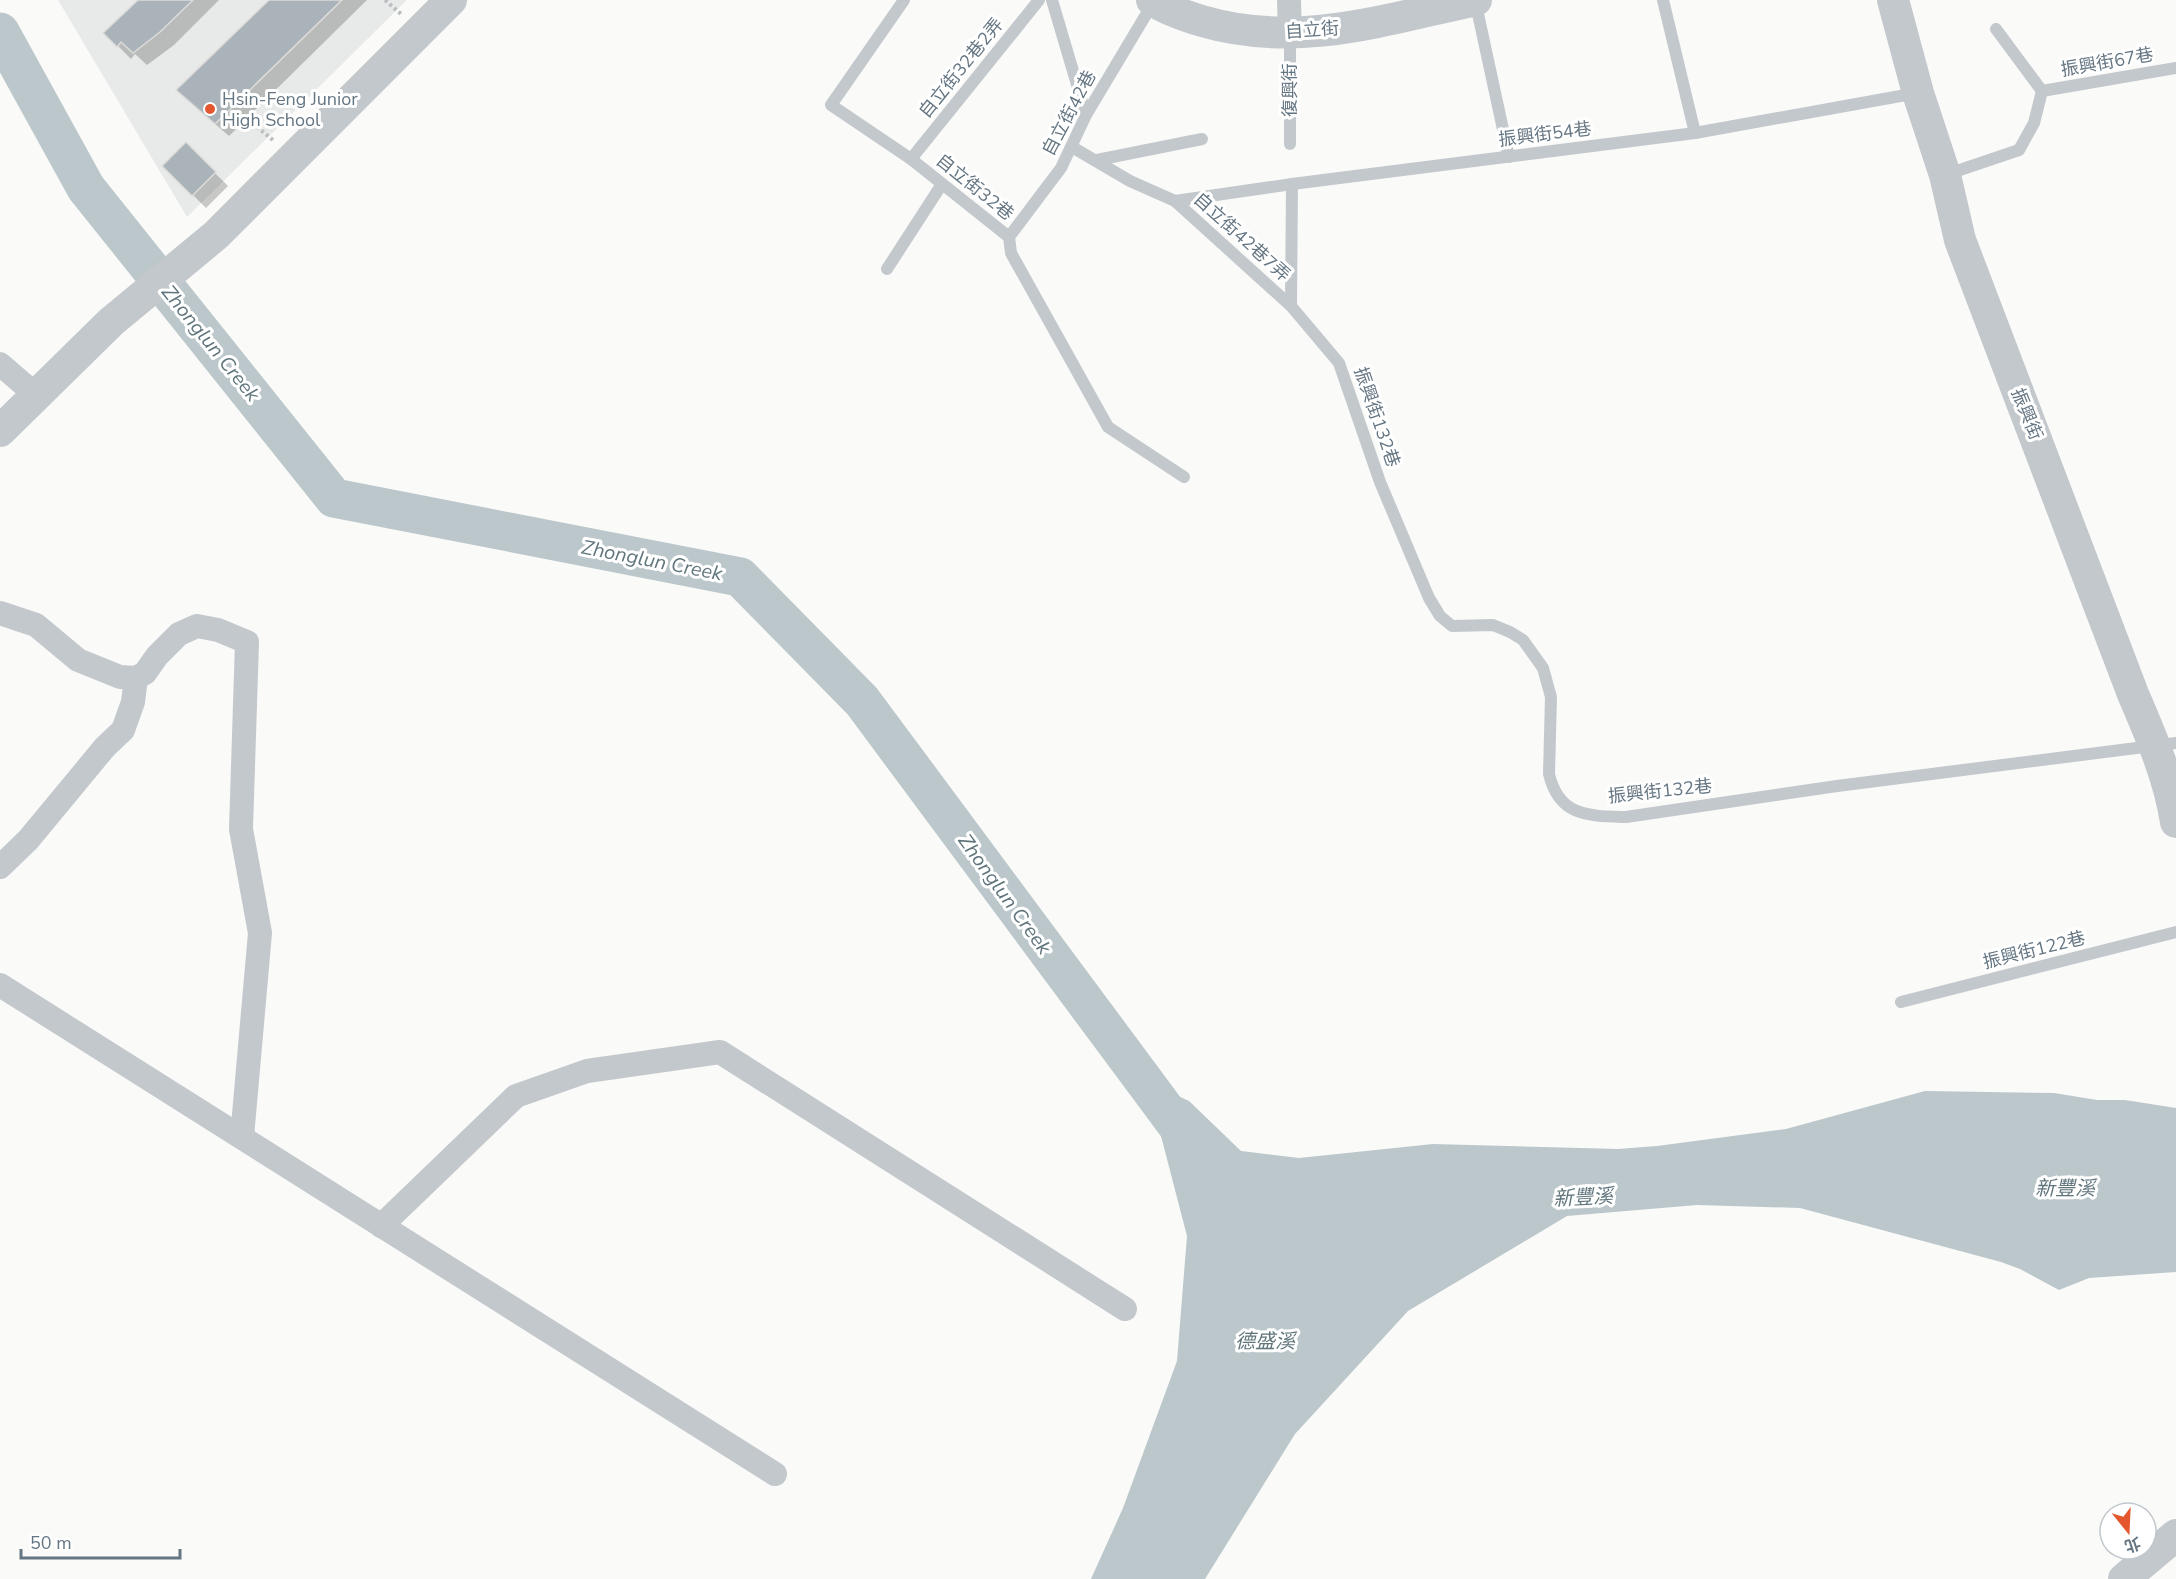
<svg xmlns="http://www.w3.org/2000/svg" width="2176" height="1579" viewBox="0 0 2176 1579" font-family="'Nunito Sans','Noto Sans TC',sans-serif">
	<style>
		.built { fill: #e8e9e9 }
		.water { fill: #bbc7cb }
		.shadow { fill: #0003 }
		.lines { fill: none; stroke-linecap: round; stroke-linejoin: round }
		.river { stroke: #bbc7cb; stroke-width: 39 }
		.building { fill: #aab3b9; stroke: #dcdcda; stroke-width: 1.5 }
		.path { stroke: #bbbfc2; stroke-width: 4; stroke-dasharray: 3 3; stroke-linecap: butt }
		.service { stroke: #c3c8cc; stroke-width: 12 }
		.minor { stroke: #c3c8cc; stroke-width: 24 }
		.tertiary { stroke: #c3c8cc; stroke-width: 32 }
		.poi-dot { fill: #e4572e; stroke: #fff; stroke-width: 2 }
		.labels { text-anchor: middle; stroke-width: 6; stroke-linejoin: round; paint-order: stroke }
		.street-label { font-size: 18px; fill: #657683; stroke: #fff }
		.poi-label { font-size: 18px; fill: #657683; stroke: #fff; text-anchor: start }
		.water-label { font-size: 20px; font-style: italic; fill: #60757c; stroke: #fff }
	</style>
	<rect width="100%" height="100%" fill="#fafaf8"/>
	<path class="built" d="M58,0H407L187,217Z"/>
	<path class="water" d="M1147,1082L1189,1101L1241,1151L1299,1158L1433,1144L1618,1149L1657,1146L1786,1129L1925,1091L2054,1093L2097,1100H2125L2176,1108V1272L2089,1278L2059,1290L2020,1269L2001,1262L1800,1208L1697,1205L1567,1216L1408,1311L1295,1434L1205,1579H1091L1123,1508L1177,1361L1187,1236Z"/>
	<g class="shadow">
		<path d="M140,0H219L174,45L147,65L135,54L131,59L105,33Z"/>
		<path d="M271,0H367L229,136L191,103Z"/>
		<path d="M186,144L228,186L206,208L164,166Z"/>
	</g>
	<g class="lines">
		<path class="river" d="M0,32L86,188L334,498L740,577L862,701L1179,1128"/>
	</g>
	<g class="building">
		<path d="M138,0H193L160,32L133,53L121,42L117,47L103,33Z"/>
		<path d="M269,0H342L215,124L176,90Z"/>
		<path d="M186,142L216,172L192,196L162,166Z"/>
	</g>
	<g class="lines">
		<g class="path">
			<path d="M385,0L401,14"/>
			<path d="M243,115L274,141"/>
		</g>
		<g class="service">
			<path d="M904,0L831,105L911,159L1009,237L1011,253L1108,427L1184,477"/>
			<path d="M1052,0L1086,115"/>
			<path d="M1475,0L1509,157"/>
			<path d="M1663,0L1695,133"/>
			<path d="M1996,29L2042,91"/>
			<path d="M1290,34V144"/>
			<path d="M1072,147L1130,181L1175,201L1291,306L1339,363L1380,482L1429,598L1440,616L1452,626L1493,625L1510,632L1523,640L1543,668L1551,697L1549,774C1559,817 1589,816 1626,817L1837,786L2176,743"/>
			<path d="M911,159L1039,0"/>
			<path d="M1097,160L1202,139"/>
			<path d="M1945,175L2019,150L2034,123L2042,91L2176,68"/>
			<path d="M1175,201L1292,184L1695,133L1917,93"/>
			<path d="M1009,237L1061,168L1086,115L1153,3"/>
			<path d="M887,269L942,184"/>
			<path d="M1291,306L1292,184"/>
			<path d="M1901,1002L2176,932"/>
		</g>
		<g class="minor">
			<path d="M1289,0L1290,34"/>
			<path d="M0,364L36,395"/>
			<path d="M0,613L36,625L78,660L120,677L136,678L145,673L157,656L179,634L197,626L218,630L247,642L241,829L260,933L242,1137"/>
			<path d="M0,867L28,840L105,747L123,730L133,702L136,678"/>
			<path d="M0,985L775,1474"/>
			<path d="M381,1226L516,1096L587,1071L720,1052L1125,1309"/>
		</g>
		<g class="tertiary">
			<path d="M1152,0C1167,10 1185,16 1202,21C1297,49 1383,20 1476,0"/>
			<path d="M1893,0L1918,93L1945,175L1960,240L2133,694C2151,736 2169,777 2176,822"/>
			<path d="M0,431L111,322L216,235L451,0"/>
			<path d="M2124,1579L2176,1535"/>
		</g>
	</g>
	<circle class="poi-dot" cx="210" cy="109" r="6"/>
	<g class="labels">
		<g class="street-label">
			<text transform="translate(1312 30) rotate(-4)" y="6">自立街</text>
			<text transform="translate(2107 62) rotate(-10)" y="6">振興街67巷</text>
			<text transform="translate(961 68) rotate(-51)" y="6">自立街32巷2弄</text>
			<text transform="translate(1290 90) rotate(-90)" y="6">復興街</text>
			<text transform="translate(1069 113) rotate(-62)" y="6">自立街42巷</text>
			<text transform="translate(1545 134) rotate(-7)" y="6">振興街54巷</text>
			<text transform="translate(975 187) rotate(39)" y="6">自立街32巷</text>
			<text transform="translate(1242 237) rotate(42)" y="6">自立街42巷7弄</text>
			<text transform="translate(2027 414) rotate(68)" y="6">振興街</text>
			<text transform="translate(1377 417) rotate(71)" y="6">振興街132巷</text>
			<text transform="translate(1660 791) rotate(-6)" y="6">振興街132巷</text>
			<text transform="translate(2034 950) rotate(-14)" y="6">振興街122巷</text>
		</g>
		<g class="poi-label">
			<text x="222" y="105">Hsin-Feng Junior<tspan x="222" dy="21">High School</tspan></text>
		</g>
		<g class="water-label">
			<text transform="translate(211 343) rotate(51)" y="7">Zhonglun Creek</text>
			<text transform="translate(652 560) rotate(11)" y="7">Zhonglun Creek</text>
			<text transform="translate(1005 894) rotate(54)" y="7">Zhonglun Creek</text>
			<text x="2065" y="1195">新豐溪</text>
			<text transform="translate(1583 1197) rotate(-3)" y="7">新豐溪</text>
			<text x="1265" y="1348">德盛溪</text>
		</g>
	</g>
	<g transform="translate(2128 1531) rotate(162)"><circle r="28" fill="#ffffff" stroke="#c1c8cd" stroke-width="1.5"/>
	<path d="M0-4.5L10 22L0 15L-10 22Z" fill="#e4572e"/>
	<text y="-9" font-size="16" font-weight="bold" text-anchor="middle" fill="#657683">北</text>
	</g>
	<path d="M21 1549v9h159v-9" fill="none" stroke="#657683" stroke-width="3"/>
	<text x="30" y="1549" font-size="18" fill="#657683" stroke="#ffffff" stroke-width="4.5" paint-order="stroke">50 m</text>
</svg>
